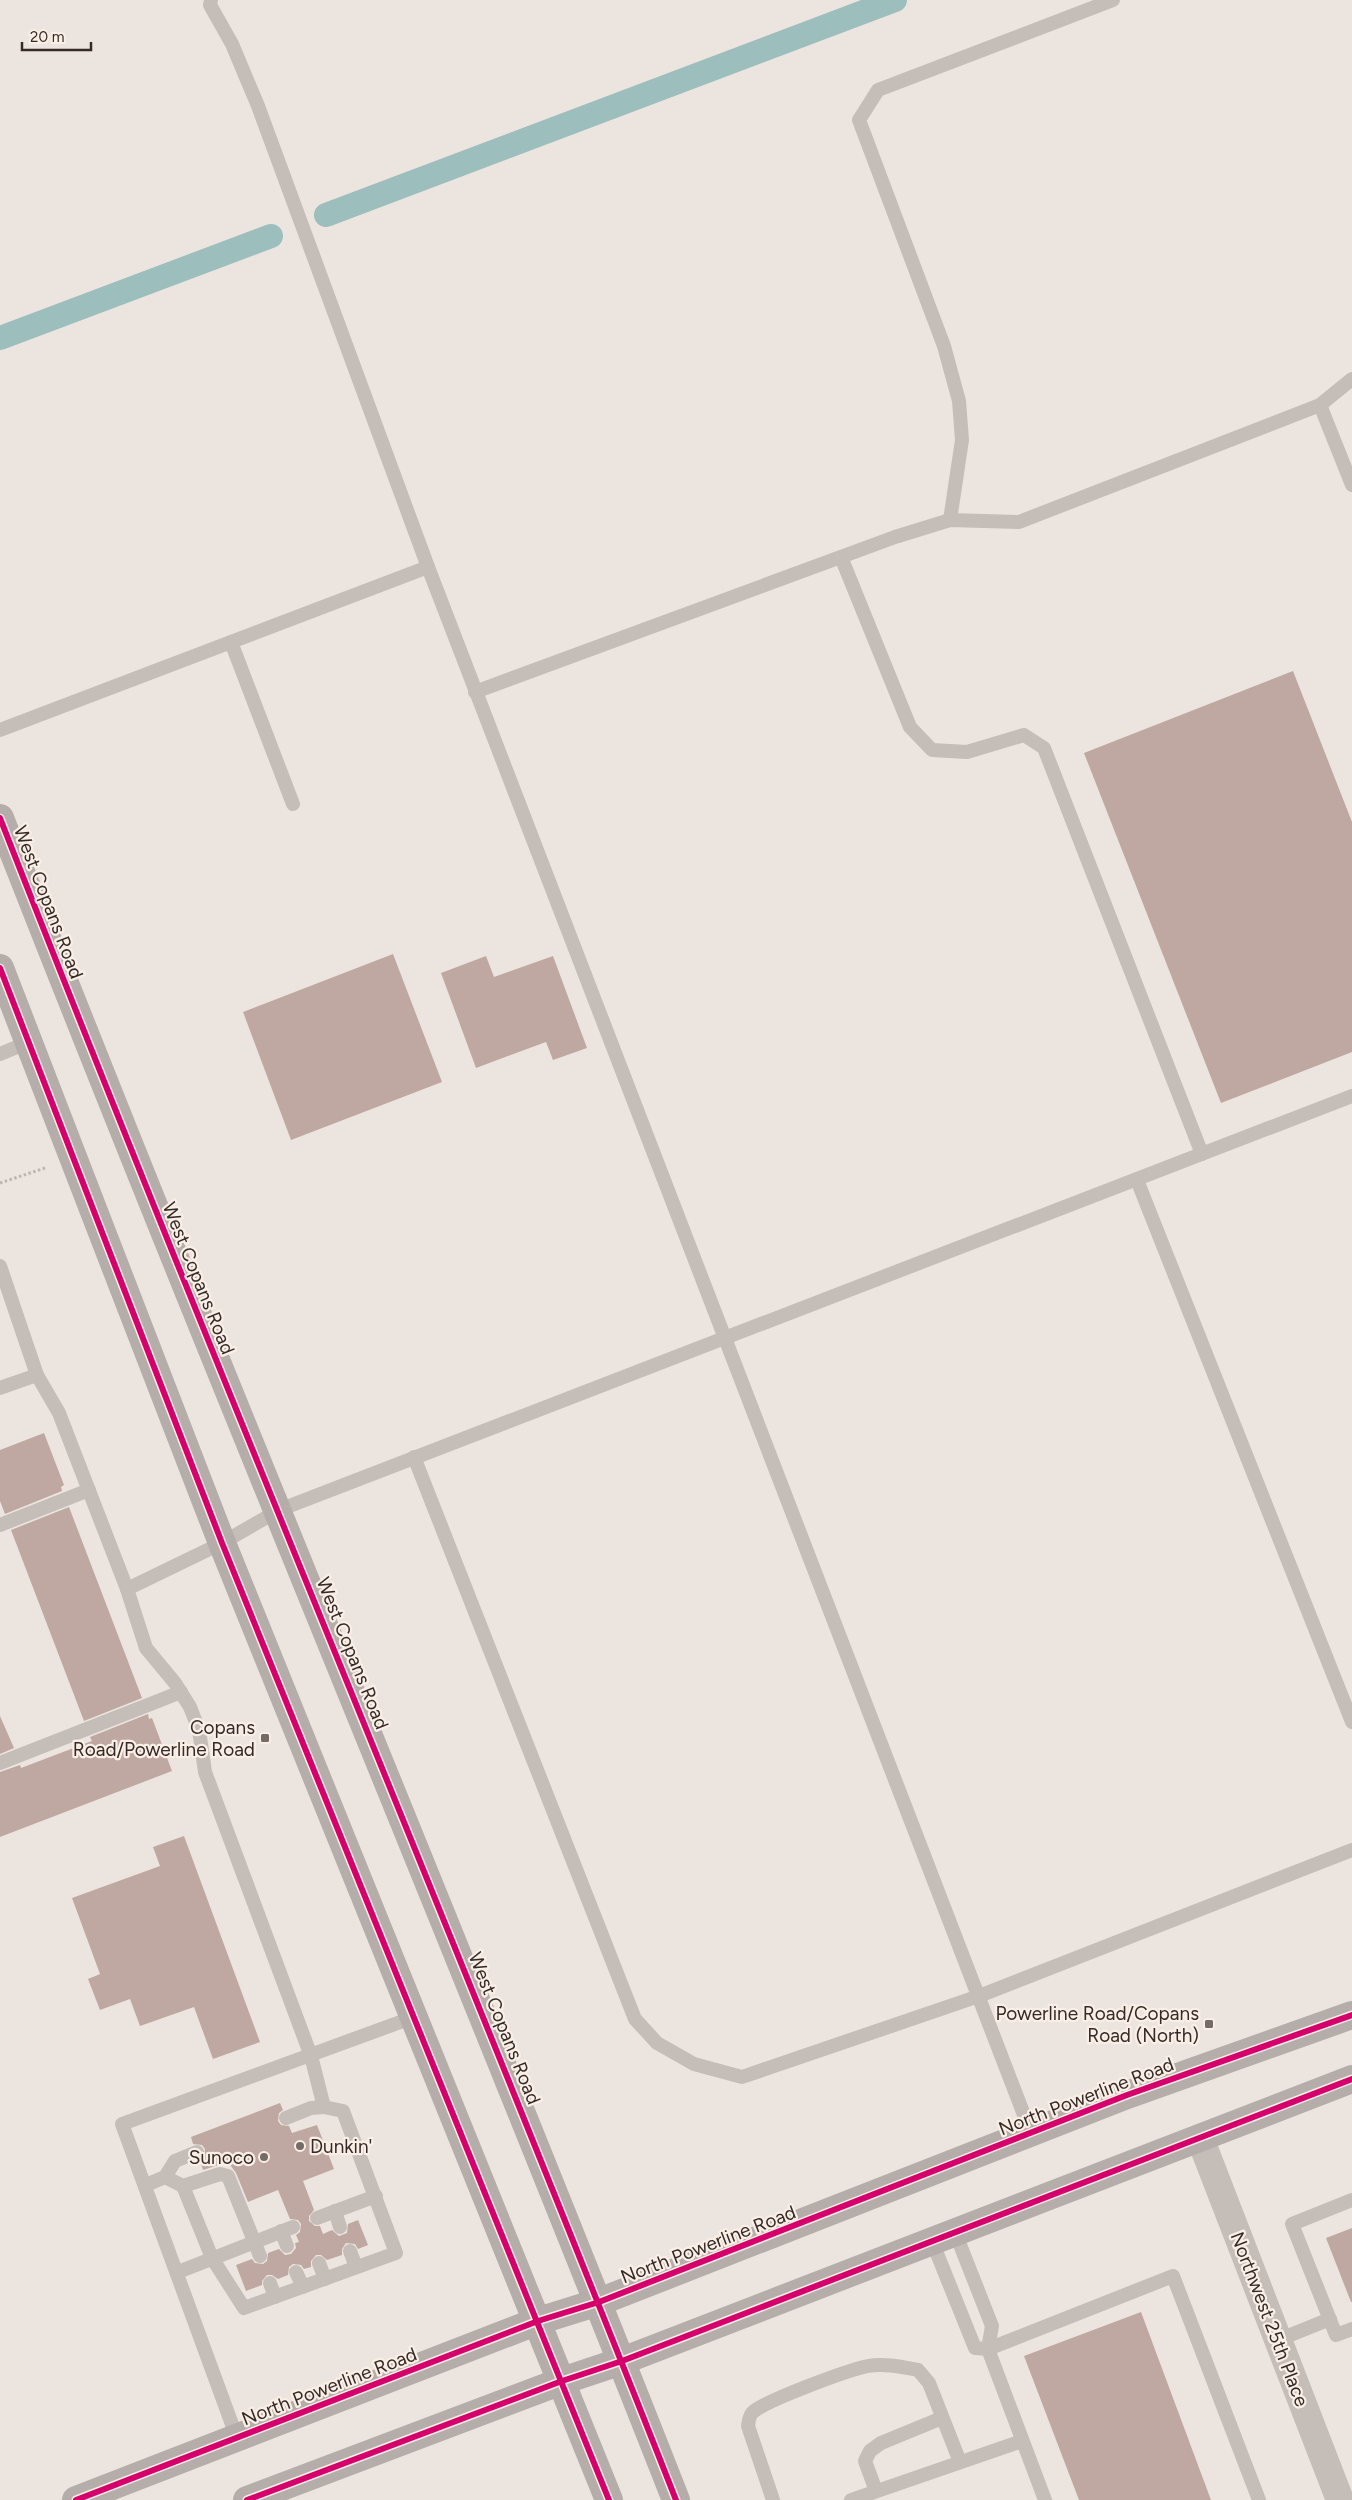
<svg xmlns="http://www.w3.org/2000/svg" width="1352" height="2500" viewBox="0 0 1352 2500" font-family="Figtree,sans-serif">
	<style>
		.lines { fill: none; stroke-linecap: round; stroke-linejoin: round }
		.canal { stroke: #9cbebc; stroke-width: 24 }
		.building { fill: #bfa8a1 }
		.path { stroke: #bdb5b0; stroke-width: 3; stroke-dasharray: 2.5 2.5; stroke-linecap: butt }
		.lane { stroke: #c4bdb8; stroke-width: 14 }
		.street { stroke: #c4bdb8; stroke-width: 28 }
		.secondary { stroke: #b5ada9; stroke-width: 28 }
		.cycleway-casing { stroke: #f9efe6; stroke-width: 9 }
		.cycleway { stroke: #d6006c; stroke-width: 6 }
		.poi-dot { fill: #756b67; stroke: #f9efe6; stroke-width: 2 }
		.labels { text-anchor: middle; stroke-width: 4.5; stroke-linejoin: round; paint-order: stroke }
		.street-label { font-size: 19px; fill: #352a27; stroke: #f9efe6 }
		.poi-label { font-size: 19px; fill: #352a27; stroke: #f9efe6; text-anchor: end }
	</style>
	<rect width="100%" height="100%" fill="#ece5df"/>
	<g class="lines">
		<g class="canal">
			<path d="M326,215L895,0"/>
			<path d="M0,338L271,236"/>
		</g>
	</g>
	<g class="building">
		<path d="M1293,671L1352,822V1052L1221,1103L1084,753Z"/>
		<path d="M393,954L442,1082L291,1140L243,1012Z"/>
		<path d="M486,956L494,977L553,956L587,1048L553,1060L546,1042L476,1068L441,973Z"/>
		<path d="M44,1433L64,1485L61,1487L62,1491L5,1514L0,1501V1450Z"/>
		<path d="M69,1507L142,1698L84,1721L11,1530Z"/>
		<path d="M148,1714L149,1719L152,1718L172,1771L0,1837V1772L20,1765L21,1768L92,1741L90,1737Z"/>
		<path d="M0,1716L14,1748L0,1754Z"/>
		<path d="M184,1836L260,2042L213,2059L194,2007L140,2026L130,1999L100,2010L88,1979L100,1974L72,1898L160,1866L153,1847Z"/>
		<path d="M280,2103L283,2110L279,2113L278,2121L281,2125L289,2126L292,2133L317,2125L334,2169L303,2181L314,2210L309,2216V2221L315,2226H320L323,2234L332,2230L339,2236L347,2233L348,2224L358,2220L368,2245L358,2249L355,2244L346,2243L342,2249V2255L327,2260L321,2255H316L311,2261V2267L304,2269L301,2265L293,2264L289,2267L288,2275L278,2279L272,2275H267L262,2281V2285L246,2291L236,2265L252,2259L255,2263L263,2264L267,2261L268,2253L279,2249L285,2255L291,2254L296,2248L295,2243L299,2242L296,2235L300,2232L301,2224L298,2220L290,2219L278,2190L248,2202L236,2173L228,2162L203,2170L200,2160L204,2157L205,2149L202,2145L193,2144L191,2137Z"/>
		<path d="M1352,2228V2302H1351L1326,2238Z"/>
		<path d="M1141,2312L1211,2500H1079L1024,2356Z"/>
	</g>
	<g class="lines">
		<path class="path" d="M0,1183L45,1168"/>
		<g class="lane">
			<path d="M211,0L210,5L232,44L258,106L428,567L1031,2133"/>
			<path d="M1320,405L1352,485"/>
			<path d="M950,520L962,440L959,401L944,346L859,120L878,90L1113,0"/>
			<path d="M841,557L910,727L932,750L967,752L1024,735L1044,748L1202,1154"/>
			<path d="M231,642L293,804"/>
			<path d="M475,692L895,537L950,520L1019,522L1320,405L1352,379"/>
			<path d="M0,730L428,567"/>
			<path d="M0,1054L29,1042"/>
			<path d="M1137,1180L1352,1722"/>
			<path d="M0,1266L37,1375L59,1413L127,1589L222,1543L279,1510L1352,1096"/>
			<path d="M0,1388L37,1375"/>
			<path d="M414,1457L635,2019L657,2043L694,2064L742,2077L979,1996L1352,1850"/>
			<path d="M0,1525L89,1490"/>
			<path d="M127,1589L146,1648L175,1683L190,1707L199,1730L205,1772L311,2056L324,2107L343,2111L396,2253L244,2308L212,2258L183,2186"/>
			<path d="M0,1763L181,1692"/>
			<path d="M286,2118L311,2108L324,2107"/>
			<path d="M165,2177L183,2186L220,2174L228,2176L260,2256"/>
			<path d="M146,2185L165,2177L175,2161L197,2152"/>
			<path d="M1352,2200L1292,2224L1336,2335L1352,2329"/>
			<path d="M335,2211L340,2227"/>
			<path d="M317,2218L376,2196"/>
			<path d="M281,2231L287,2246"/>
			<path d="M955,2232L992,2326L988,2349L1045,2500"/>
			<path d="M932,2241L975,2348L988,2349L1173,2276L1259,2500"/>
			<path d="M350,2251L356,2267"/>
			<path d="M319,2263L325,2279"/>
			<path d="M178,2272L293,2227"/>
			<path d="M296,2272L303,2287"/>
			<path d="M270,2283L275,2297"/>
			<path d="M1278,2340L1330,2319"/>
			<path d="M237,2438L122,2124L414,2017"/>
			<path d="M876,2491L865,2461L870,2451L881,2443L942,2418"/>
			<path d="M773,2500L748,2426C749,2421 749,2415 753,2412C767,2400 848,2370 868,2366C884,2363 902,2367 918,2370L929,2383L960,2462"/>
			<path d="M851,2500L1022,2441"/>
		</g>
		<path class="street" d="M1200,2138L1340,2500"/>
		<g class="secondary">
			<path d="M0,818C220,1381 455,1937 676,2500"/>
			<path d="M0,968L222,1543L609,2500"/>
			<path d="M76,2500L538,2321L599,2302L1127,2095L1352,2015"/>
			<path d="M247,2500L562,2381L622,2361L1352,2079"/>
		</g>
		<g class="cycleway-casing">
			<g id="cycleway">
				<path d="M0,818C220,1381 455,1937 676,2500"/>
				<path d="M0,968L222,1543L609,2500"/>
				<path d="M76,2500L538,2321L599,2302L1127,2095L1352,2015"/>
				<path d="M247,2500L562,2381L622,2361L1352,2079"/>
			</g>
		</g>
		<use href="#cycleway" class="cycleway"/>
	</g>
	<g class="poi-dot">
		<rect x="260" y="1733" width="10" height="10" rx="2.5"/>
		<rect x="1204" y="2019" width="10" height="10" rx="2.5"/>
		<circle cx="300" cy="2146" r="5"/>
		<circle cx="264" cy="2157" r="5"/>
	</g>
	<g class="labels">
		<g class="street-label">
			<text transform="translate(49 902) rotate(69)" y="7">West Copans Road</text>
			<text transform="translate(199 1278) rotate(68)" y="7">West Copans Road</text>
			<text transform="translate(353 1653) rotate(68)" y="7">West Copans Road</text>
			<text transform="translate(505 2028) rotate(68)" y="7">West Copans Road</text>
			<text transform="translate(1086 2096) rotate(-21)" y="7">North Powerline Road</text>
			<text transform="translate(708 2244) rotate(-21)" y="7">North Powerline Road</text>
			<text transform="translate(1270 2319) rotate(69)" y="7">Northwest 25th Place</text>
			<text transform="translate(329 2386) rotate(-21)" y="7">North Powerline Road</text>
		</g>
		<g class="poi-label">
			<text x="255" y="1734">Copans<tspan x="255" dy="22">Road/Powerline Road</tspan></text>
			<text x="1199" y="2020">Powerline Road/Copans<tspan x="1199" dy="22">Road (North)</tspan></text>
			<text x="310" y="2153" text-anchor="start">Dunkin'</text>
			<text x="254" y="2164">Sunoco</text>
		</g>
	</g>
	<path d="M22 42v8h69v-8" fill="none" stroke="#352a27" stroke-width="2.5"/>
	<text x="30" y="42" font-size="15" fill="#352a27" stroke="#f9efe6" stroke-width="4" paint-order="stroke">20 m</text>
</svg>
